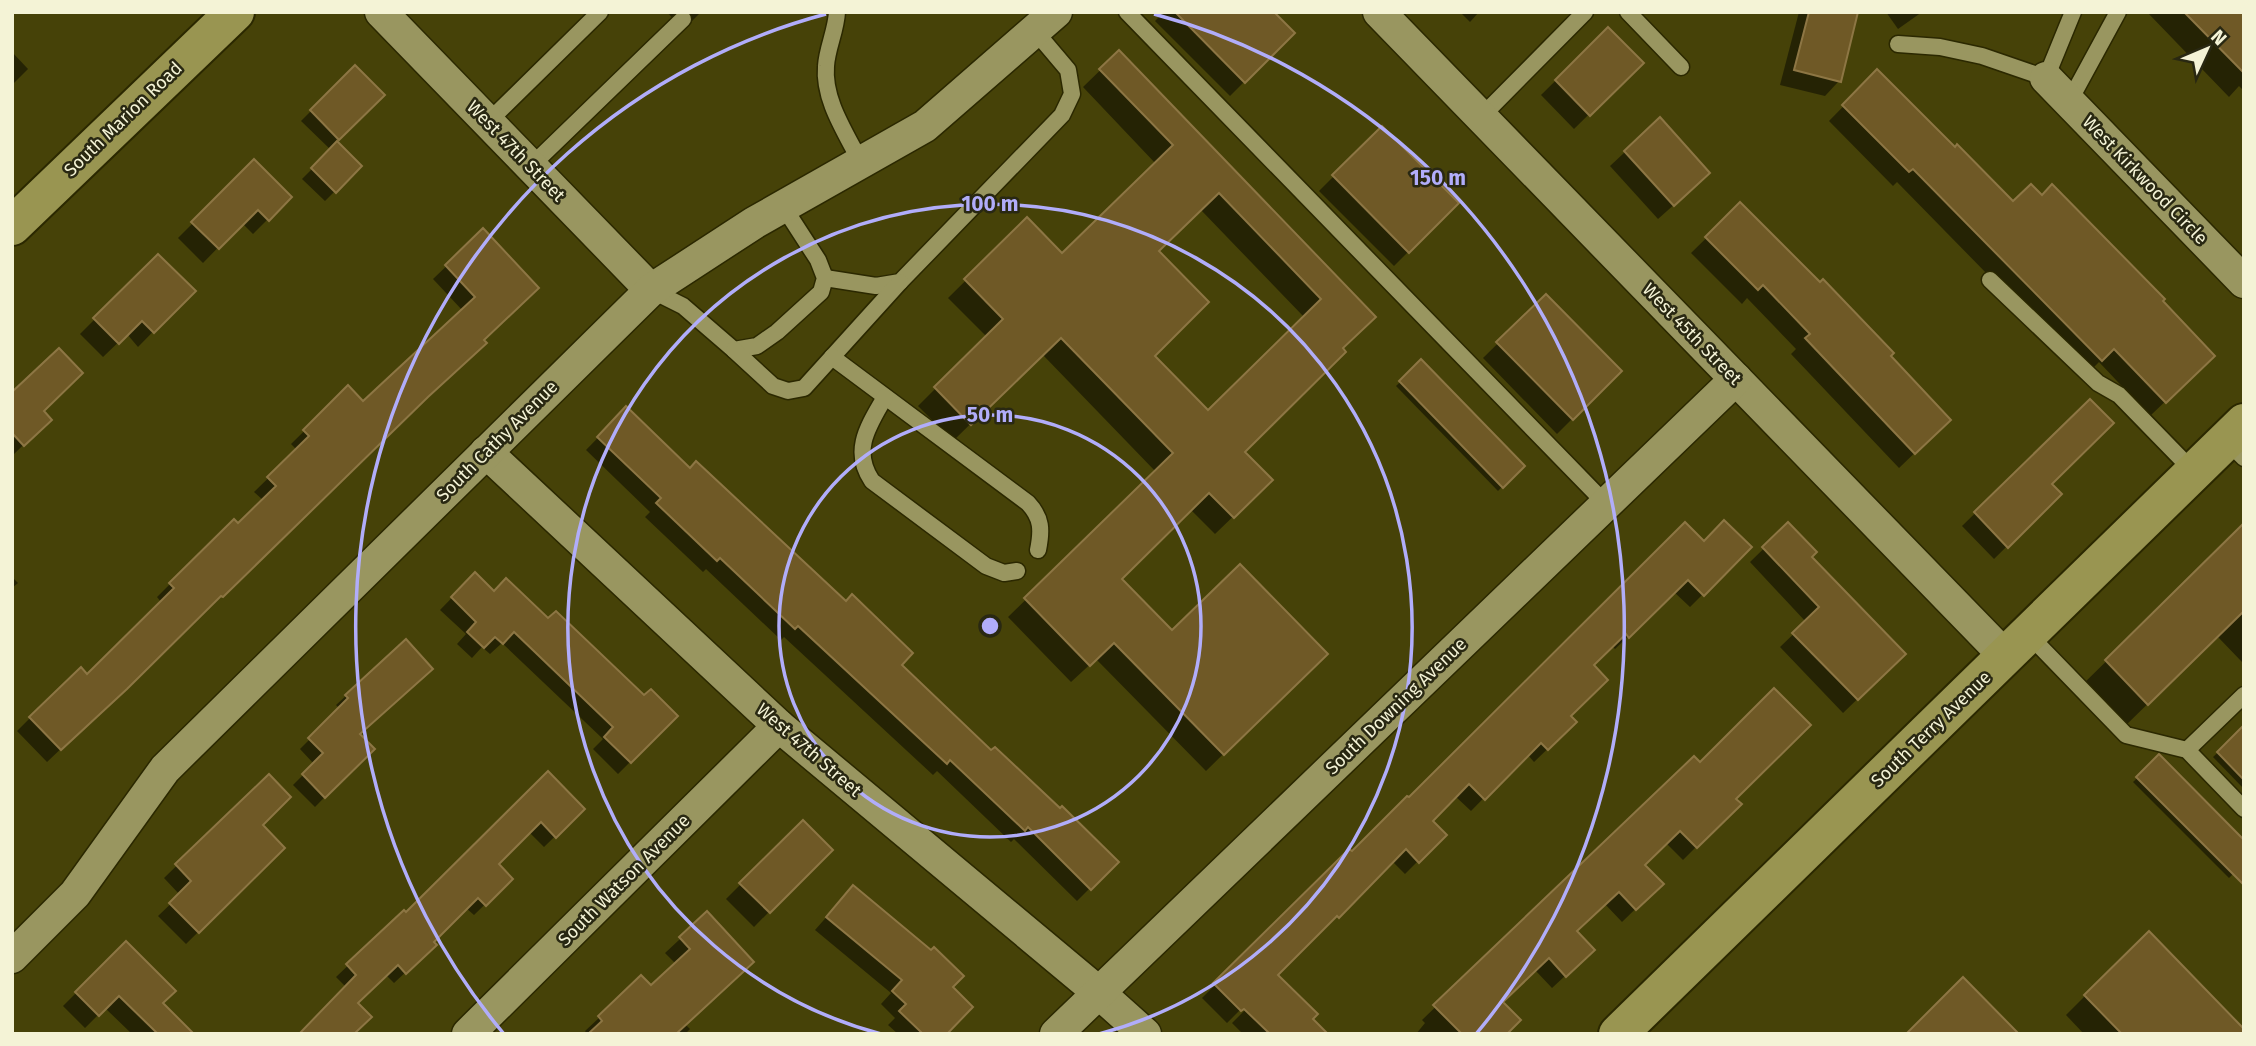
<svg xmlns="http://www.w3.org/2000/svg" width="2256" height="1046" viewBox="0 0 2256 1046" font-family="'Fira Sans',sans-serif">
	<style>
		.shadow { fill: #0007; fill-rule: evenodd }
		.building { fill: #6f5926; stroke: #8d7644; stroke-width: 2; fill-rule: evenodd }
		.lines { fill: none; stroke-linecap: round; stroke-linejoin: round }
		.lane-casing { stroke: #2b2800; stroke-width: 19 }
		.street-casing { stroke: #2b2800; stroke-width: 35 }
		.secondary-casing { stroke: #2b2800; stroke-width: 42 }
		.lane { stroke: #999660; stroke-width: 16 }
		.street { stroke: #999660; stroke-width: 32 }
		.secondary { stroke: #999551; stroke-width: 38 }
		.ring { fill: none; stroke: #b1adfa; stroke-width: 3.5 }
		.labels { text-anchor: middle; stroke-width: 5; stroke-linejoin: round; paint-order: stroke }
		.street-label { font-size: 18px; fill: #f4f3d6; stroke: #292812 }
		.centre { fill: #b1adfa; stroke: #292812; stroke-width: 3.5 }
		.ring-label { font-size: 21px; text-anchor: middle; font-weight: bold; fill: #b1adfa; stroke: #292812; stroke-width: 5; stroke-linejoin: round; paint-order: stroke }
	</style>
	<rect width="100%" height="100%" fill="#464208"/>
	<g class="shadow">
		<path d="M667,12H701L683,30Z"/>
		<path d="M1164,12H1272L1293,33L1230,96L1155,21Z"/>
		<path d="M1460,12H1479L1470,22Z"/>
		<path d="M1799,12H1857L1839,81L1825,96L1780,85Z"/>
		<path d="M1886,12H1922L1898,29Z"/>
		<path d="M2147,12H2244V91L2239,86L2229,97Z"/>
		<path d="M1608,29L1641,63L1574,129L1541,95Z"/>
		<path d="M12,52L28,69L12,85Z"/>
		<path d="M1119,52L1374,317L1243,452L1271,480L1215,534L1190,509L1120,579L1172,633L1325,654L1206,771L1096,659L1071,682L1008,617L1156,472L1042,354L953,441L918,406L987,337L948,298L1027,220L1062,255L1156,164L1083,87ZM1200,209L1304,317L1208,412L1152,356L1157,251Z"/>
		<path d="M355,67L382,95L335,142L360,166L325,201L302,179L331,150L301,121Z"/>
		<path d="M1877,72L2013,204L2161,301L2198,370L2150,416L2099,362L2086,375L1897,182L1893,186L1829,121Z"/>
		<path d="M1382,128L1457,203L1394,266L1319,191Z"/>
		<path d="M1625,152L1694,187L1658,219L1610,166Z"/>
		<path d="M254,162L290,197L253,234L242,223L203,263L178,238Z"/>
		<path d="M1740,205L1949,420L1899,468L1791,354L1796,349L1747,298L1742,304L1691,253Z"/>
		<path d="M483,231L482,341L261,559L47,762L17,731L30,718L87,676L161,602L157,597L170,584L234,521L238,526L264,501L254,492L297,450L291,444L348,388L363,404L463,311L433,279Z"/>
		<path d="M158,256L193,291L138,347L127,334L103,357L80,334Z"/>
		<path d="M1546,296L1620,371L1557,434L1483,358Z"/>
		<path d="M1421,362L1522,466L1498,491L1396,386Z"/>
		<path d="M12,396L42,411L50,419L12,456Z"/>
		<path d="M2090,401L2050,484L2060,494L1994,559L1962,526Z"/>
		<path d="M626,409L991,753L1116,862L1077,901L1014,839L1011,842L937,771L933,775L784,637L781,640L706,569L703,572L645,517L650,512L586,450Z"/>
		<path d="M1685,525L1703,594L1690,607L1674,592L1615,649L1612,646L1592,665L1562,735L1534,762L1527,754L1471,811L1455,796L1431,821L1444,835L1405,874L1392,861L1324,930L1323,928L1275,975L1311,1019L1326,1034H1243L1232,1023L1251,1004L1249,1001L1227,1023L1202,998L1349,851L1352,854L1409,800Z"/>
		<path d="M1788,525L1810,557L1904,654L1843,713L1780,647L1806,622L1750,562Z"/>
		<path d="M2244,526V660L2242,662L2217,636L2121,730L2079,688Z"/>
		<path d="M475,574L494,593L548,621L644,698L676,716L618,774L593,749L603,739L502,643L490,654L482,647L472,658L457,644L466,634L440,610Z"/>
		<path d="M12,577L18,583L12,588Z"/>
		<path d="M406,641L358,735L372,749L315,807L293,785L314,764L300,749L340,709L336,705Z"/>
		<path d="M2244,728V789L2213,757Z"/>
		<path d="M2159,757L2244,863L2229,878L2133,782Z"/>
		<path d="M1694,758L1739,804L1683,860L1666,843L1643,865L1661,884L1622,922L1604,903L1575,932L1579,963L1552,988L1535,970L1501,1002L1504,1034H1416L1425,1023L1422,1020Z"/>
		<path d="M548,774L583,809L544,847L529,832L496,864L511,879L474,915L466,908L432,942L423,956L394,983L386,975L356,1003L352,1034L346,987L336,977L404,912L406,914Z"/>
		<path d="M269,776L261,825L283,848L186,944L158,916L180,895L164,878Z"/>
		<path d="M803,822L830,850L754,927L726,899Z"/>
		<path d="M853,887L950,987L945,1034H898L888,1025L895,1018L881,1004L891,993L815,930Z"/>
		<path d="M707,914L685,1024L690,1029L685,1034H587L585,1031L600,1017L651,988L676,964L665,953Z"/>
		<path d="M126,943L161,1003L191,1034H132L105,1008L85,1028L63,1006Z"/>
		<path d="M2085,996L2244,1034H2084L2066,1015Z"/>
	</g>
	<g class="building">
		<path d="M1175,12H1274L1295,33L1245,83Z"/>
		<path d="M1809,12H1858L1841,82L1794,70Z"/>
		<path d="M2184,12H2244V73Z"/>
		<path d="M1608,27L1644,63L1590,116L1555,80Z"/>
		<path d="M1119,50L1376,317L1343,348L1346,352L1245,452L1273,480L1234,518L1209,493L1122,579L1172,630L1240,564L1328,654L1224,755L1114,643L1090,666L1024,598L1173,453L1061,338L971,425L934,387L1003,319L964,279L1027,217L1062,253L1173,145L1099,69ZM1219,193L1321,299L1208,410L1155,356L1209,302L1159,251Z"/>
		<path d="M355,65L385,95L339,140L310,110Z"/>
		<path d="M1877,69L1955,147L1957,144L2013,201L2031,184L2042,195L2052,184L2165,299L2163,301L2215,356L2166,403L2114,349L2102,361L1913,169L1909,172L1842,105Z"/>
		<path d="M1660,117L1710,173L1674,206L1624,151Z"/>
		<path d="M1382,126L1459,203L1409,253L1332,175Z"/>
		<path d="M337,141L362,166L336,193L311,168Z"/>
		<path d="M254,159L292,197L269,221L258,210L219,249L191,222Z"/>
		<path d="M1740,202L1820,282L1823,279L1894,353L1891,356L1951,420L1915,454L1805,338L1810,334L1763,285L1758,290L1705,237Z"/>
		<path d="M483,228L539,288L484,340L487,343L428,397L223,597L221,596L127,689L61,750L29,717L81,667L87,674L174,588L169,583L234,519L238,523L276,486L267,477L309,436L303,430L348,385L363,401L475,297L445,265Z"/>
		<path d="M158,254L196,291L154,333L142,321L119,344L93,318Z"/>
		<path d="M1546,294L1622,371L1573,420L1496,342Z"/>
		<path d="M59,348L83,373L44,411L52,420L24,446L12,433V392Z"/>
		<path d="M1421,359L1525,466L1503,488L1399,381Z"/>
		<path d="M2090,399L2114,423L2052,484L2062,494L2008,548L1974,512Z"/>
		<path d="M626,406L690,468L696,461L846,601L852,594L913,653L902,665L991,750L995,747L1060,808L1062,806L1119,862L1091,890L1028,827L1025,831L950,760L947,764L798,626L795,629L720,558L717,561L656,503L661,498L597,437Z"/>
		<path d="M1724,520L1752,547L1704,596L1688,580L1629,638L1626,634L1594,665L1608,680L1571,716L1577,722L1548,750L1541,743L1485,800L1469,784L1433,821L1447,835L1419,863L1406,849L1339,918L1337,916L1278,975L1318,1014L1313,1019L1328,1034H1270L1244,1009L1241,1011L1213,983L1349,849L1352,851L1407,796L1409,797L1685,522L1704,541Z"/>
		<path d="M1788,522L1817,552L1812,557L1906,654L1858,700L1792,633L1819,607L1762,547Z"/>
		<path d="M2244,523V611L2148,705L2105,660Z"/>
		<path d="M475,572L494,591L506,578L548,618L556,611L644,695L651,689L678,716L631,763L604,737L613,727L514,632L503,644L495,637L484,648L467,632L476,622L451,597Z"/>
		<path d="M406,639L433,669L360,734L375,749L325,798L302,774L323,753L308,738L348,698L345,695Z"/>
		<path d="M1774,688L1811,725L1736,799L1742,804L1697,848L1680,831L1645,865L1664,884L1636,910L1619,892L1577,931L1595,950L1566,977L1549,958L1503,1002L1521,1020L1507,1034H1462L1433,1005L1694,756L1700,762Z"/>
		<path d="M2244,725V780L2217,752Z"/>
		<path d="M2159,754L2244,840V885L2136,777Z"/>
		<path d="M548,771L585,809L556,838L541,822L499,864L513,879L486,906L478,898L434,942L437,945L406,974L398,965L358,1003L372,1017L354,1034H299L356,975L346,964L404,910L406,912Z"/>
		<path d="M269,774L291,797L263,825L285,848L199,933L169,903L191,881L175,864Z"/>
		<path d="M803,820L833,850L770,913L739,883Z"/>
		<path d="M853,885L931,950L934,947L964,976L953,987L973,1007L947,1034H923L899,1011L906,1004L892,991L902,980L826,917Z"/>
		<path d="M707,911L754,962L676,1034H588L602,1021L598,1016L641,975L651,985L690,949L679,937Z"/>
		<path d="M2149,931L2244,1029V1034H2122L2084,995Z"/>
		<path d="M126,941L176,991L163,1003L194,1034H158L119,996L99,1016L75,992Z"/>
		<path d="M1963,977L2019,1034H1906Z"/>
	</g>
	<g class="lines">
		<g class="lane-casing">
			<g id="lane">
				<path d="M837,12C836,31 827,48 826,66C823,100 846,133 861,163"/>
				<path d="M1127,12L1606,504"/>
				<path d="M1628,12L1681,67"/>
				<path d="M1898,44L1940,47L1982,56L2046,78L2073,12"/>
				<path d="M2069,102L2118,12"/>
				<path d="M1481,117L1585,12"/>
				<path d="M488,122L600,12"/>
				<path d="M531,166L683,19"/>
				<path d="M825,278L876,286L900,282L1062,115L1072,94L1068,70L1035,31"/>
				<path d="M1990,280L2098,383L2119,395L2194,472"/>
				<path d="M651,290L683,306L734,350L757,346L777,332L821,292L825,278L818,260L783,206"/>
				<path d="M734,350L773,386L788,391L804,388L900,282"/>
				<path d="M832,357L1028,503C1042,518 1042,530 1038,550"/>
				<path d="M885,397C869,425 851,450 872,481L986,566L1004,573L1017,571"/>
				<path d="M2226,440L2244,458"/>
				<path d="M2028,634L2126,735L2187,750L2244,809"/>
				<path d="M2187,750L2244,695"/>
			</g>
		</g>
		<g class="street-casing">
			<g id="street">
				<path d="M381,12L651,290"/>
				<path d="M1379,12L2005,656"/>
				<path d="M2046,78L2244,282"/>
				<path d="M486,452L779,726L1098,992L1145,1034"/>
				<path d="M12,957L75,894L165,769L651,290L754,223L925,126L1056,12"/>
				<path d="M468,1034L779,726"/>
				<path d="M1056,1034L1736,379"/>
			</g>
		</g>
		<g class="secondary-casing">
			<g id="secondary">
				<path d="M12,226L235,12"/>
				<path d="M1618,1034L2244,423"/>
			</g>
		</g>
		<use href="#lane" class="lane"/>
		<use href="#street" class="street"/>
		<use href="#secondary" class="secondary"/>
	</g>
	<g class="ring">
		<circle cx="990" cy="626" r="211"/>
		<path d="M881 1034A422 422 0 1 1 1099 1034"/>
		<path d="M504 1034A634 634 0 0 1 826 14M1154 14A634 634 0 0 1 1476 1034"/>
	</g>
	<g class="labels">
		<g class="street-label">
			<text transform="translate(123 119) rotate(-44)" y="6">South Marion Road</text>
			<text transform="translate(516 151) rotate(46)" y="6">West 47th Street</text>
			<text transform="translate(2145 180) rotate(46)" y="6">West Kirkwood Circle</text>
			<text transform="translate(1692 334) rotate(46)" y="6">West 45th Street</text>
			<text transform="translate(497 441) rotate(-45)" y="6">South Cathy Avenue</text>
			<text transform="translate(1396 706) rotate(-44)" y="6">South Downing Avenue</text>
			<text transform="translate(1931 729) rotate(-44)" y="6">South Terry Avenue</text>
			<text transform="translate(809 750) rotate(41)" y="6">West 47th Street</text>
			<text transform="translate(624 880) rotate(-45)" y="6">South Watson Avenue</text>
		</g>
	</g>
	<circle cx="990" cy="626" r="10" class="centre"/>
	<g class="ring-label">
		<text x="1438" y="185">150 m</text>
		<text x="990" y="211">100 m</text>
		<text x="990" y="422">50 m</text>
	</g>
	<rect width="2256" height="1046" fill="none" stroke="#f4f3d6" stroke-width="28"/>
	<g transform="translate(2207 49) rotate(46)" stroke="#292812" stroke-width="5" paint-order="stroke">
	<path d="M0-5L12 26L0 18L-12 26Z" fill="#f4f3d6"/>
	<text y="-10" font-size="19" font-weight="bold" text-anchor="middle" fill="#f4f3d6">N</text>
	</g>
</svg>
